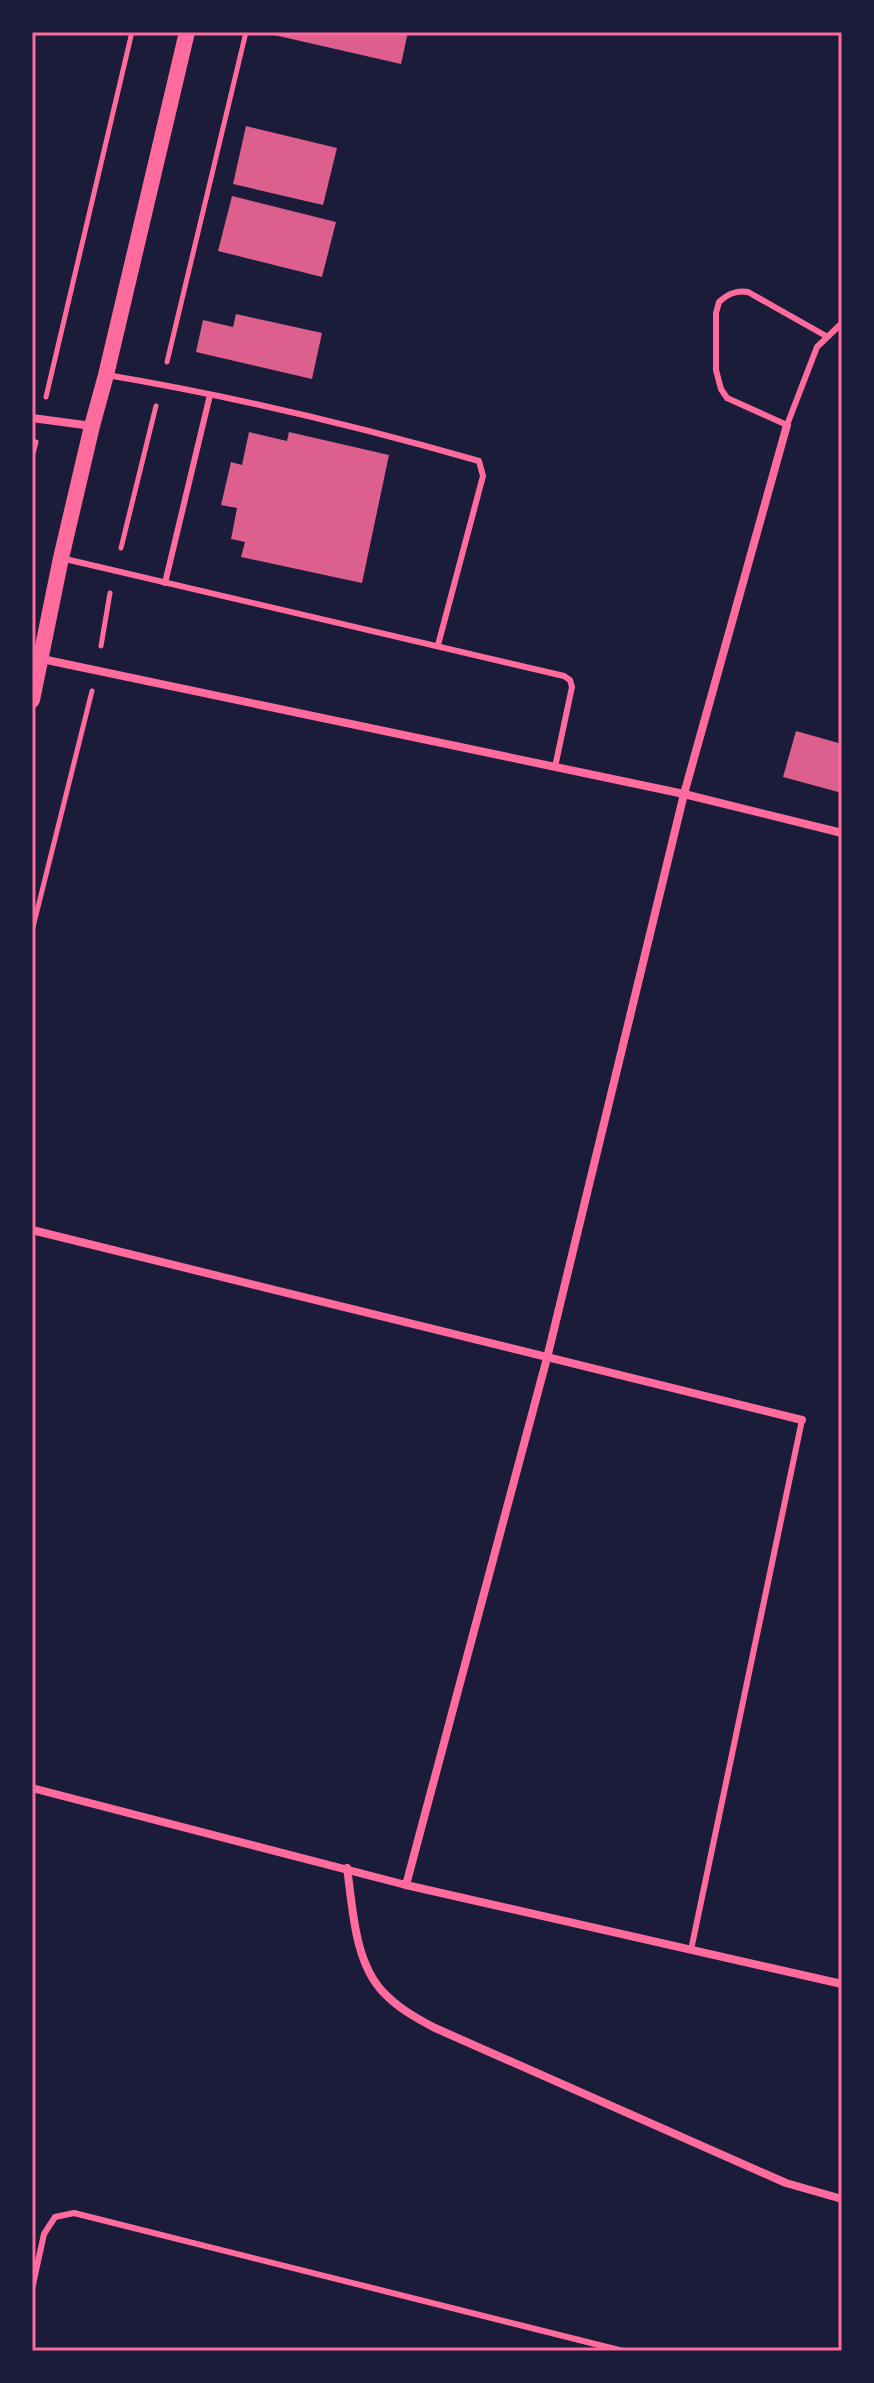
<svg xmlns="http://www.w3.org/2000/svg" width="874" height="2383" viewBox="0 0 874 2383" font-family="Lora,serif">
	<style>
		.building { fill: #dd5f8e }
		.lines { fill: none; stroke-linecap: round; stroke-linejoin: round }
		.path { stroke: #ff6b9d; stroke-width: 5 }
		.service { stroke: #ff6b9d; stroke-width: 6 }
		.minor { stroke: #ff6b9d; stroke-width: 8 }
		.secondary { stroke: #ff6b9d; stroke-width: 16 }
		.neatline { fill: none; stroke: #ff6b9d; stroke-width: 3 }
	</style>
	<rect width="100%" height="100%" fill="#1b1b3a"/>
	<g class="building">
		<path d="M261,32H408L401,64Z"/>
		<path d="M246,126L337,148L323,205L233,184Z"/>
		<path d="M232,196L336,222L322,277L218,251Z"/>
		<path d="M236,314L322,333L312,379L196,352L203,320L233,327Z"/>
		<path d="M249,432L287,441L289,432L389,455L362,583L241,557L245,542L231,539L237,508L221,505L231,462L242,465Z"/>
		<path d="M796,731L842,744V793L783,777Z"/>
	</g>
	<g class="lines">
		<g class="path">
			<path d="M167,362L246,32"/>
			<path d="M46,397L132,32"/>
			<path d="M32,457L36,442"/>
			<path d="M121,548L156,406"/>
			<path d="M101,646L110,593"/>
			<path d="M32,931L92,691"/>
		</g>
		<g class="service">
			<path d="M826,336L748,292C736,290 728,294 719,302L716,313V370L721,389L727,398L787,425L817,347L842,323"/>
			<path d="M107,375C232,396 357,426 479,461L483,476L438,645"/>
			<path d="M61,558L564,676L570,680L572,687L555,767"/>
			<path d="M165,583L210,395"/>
			<path d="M691,1950L802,1420"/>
			<path d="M32,2289L44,2234L55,2217L74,2213L623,2351"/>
		</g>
		<g class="minor">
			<path d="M32,418L92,426"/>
			<path d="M42,659L684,794L842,833"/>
			<path d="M32,1230L802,1420"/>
			<path d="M32,1788L406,1885L842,1984"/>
			<path d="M347,1868C353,1908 354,1961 383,1992C398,2008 416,2018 435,2028L786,2183L842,2199"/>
			<path d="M406,1885L547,1358L684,794L787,425"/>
		</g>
		<path class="secondary" d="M32,700L61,558L92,426L106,375L187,32"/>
	</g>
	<rect width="874" height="2383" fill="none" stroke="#1b1b3a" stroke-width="68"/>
	<rect x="34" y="34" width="806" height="2315" class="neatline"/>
</svg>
